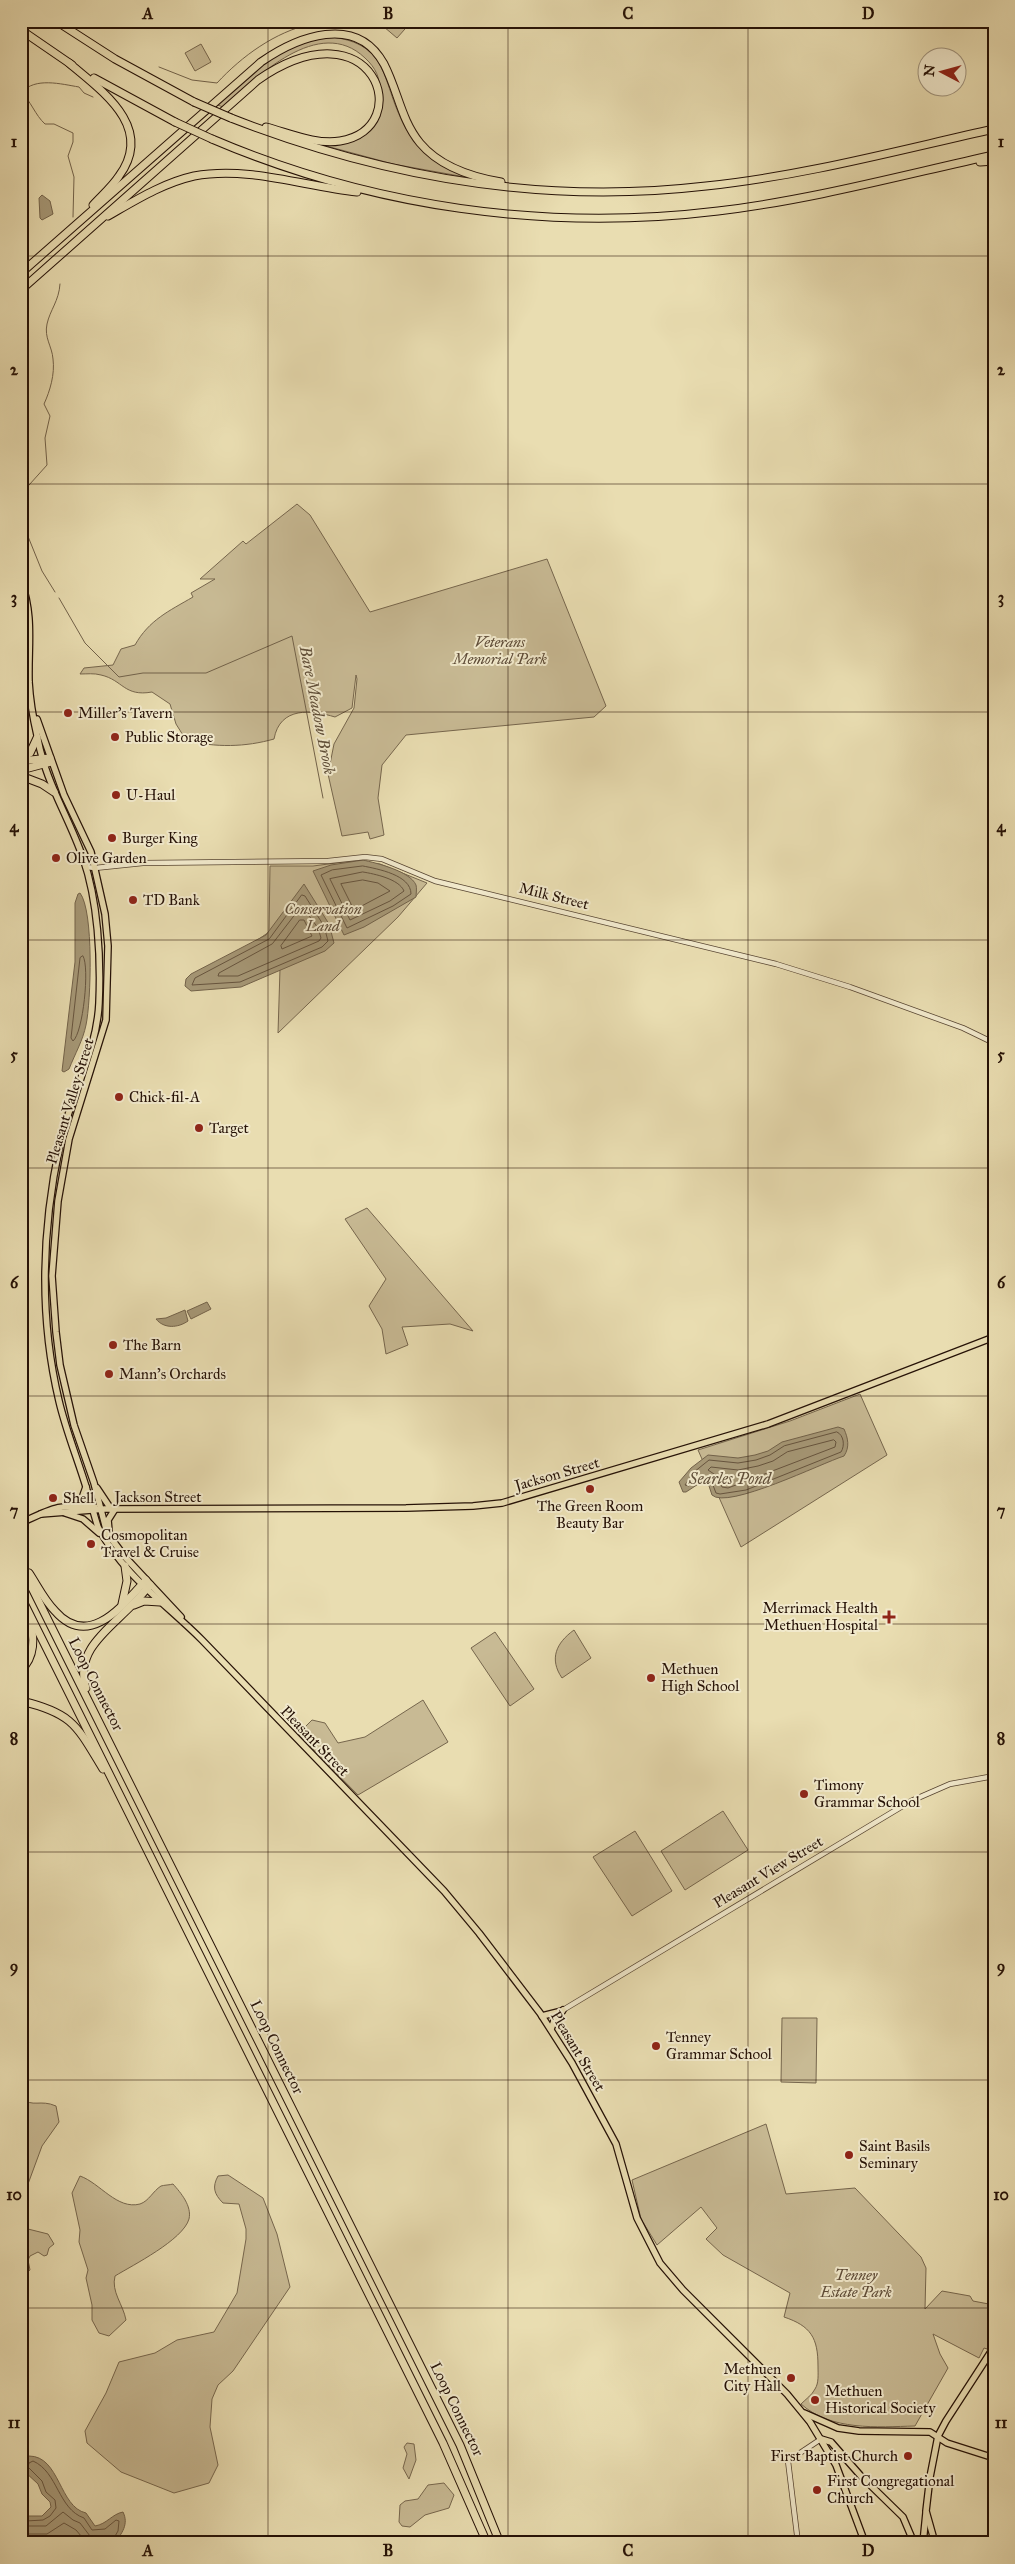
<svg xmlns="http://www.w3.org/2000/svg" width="1015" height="2564" viewBox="0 0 1015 2564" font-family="'IM FELL Great Primer',serif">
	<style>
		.green { fill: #c8ba94; stroke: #76664d }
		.water { fill: #a69877; stroke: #72624a }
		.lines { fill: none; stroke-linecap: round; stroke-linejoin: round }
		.shore { stroke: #66543e; stroke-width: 1 }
		.stream { stroke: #72624a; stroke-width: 1 }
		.minor-casing { stroke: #564431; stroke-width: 6 }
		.major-casing { stroke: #251106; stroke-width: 8 }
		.highway-casing { stroke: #251106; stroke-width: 9 }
		.minor { stroke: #f1e9cc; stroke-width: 4.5 }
		.major { stroke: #e9ddb1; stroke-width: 5.5 }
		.highway { stroke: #e9ddb1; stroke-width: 7 }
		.highway-bridge-casing { stroke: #251106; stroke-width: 9; stroke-linecap: butt }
		.highway-bridge { stroke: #e9ddb1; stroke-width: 7 }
		.grid { fill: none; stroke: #251106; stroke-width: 1; stroke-opacity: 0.55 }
		.poi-dot { fill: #8f2418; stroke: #f1e9cc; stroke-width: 2 }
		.labels { text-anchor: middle; stroke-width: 4; stroke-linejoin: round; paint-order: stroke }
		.park-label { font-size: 15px; font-style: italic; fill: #5e4c38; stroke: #f1e9cc }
		.poi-label { font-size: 15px; fill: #251106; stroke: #f1e9cc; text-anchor: start }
		.street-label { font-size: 15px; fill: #251106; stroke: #f1e9cc }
		.water-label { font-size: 16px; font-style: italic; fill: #5f4e39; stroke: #f1e9cc }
		.neatline { fill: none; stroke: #251106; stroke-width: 2 }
		.grid-label { font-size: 16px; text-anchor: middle; font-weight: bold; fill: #251106 }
	</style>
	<rect width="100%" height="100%" fill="#e9ddb1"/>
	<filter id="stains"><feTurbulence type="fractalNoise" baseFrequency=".004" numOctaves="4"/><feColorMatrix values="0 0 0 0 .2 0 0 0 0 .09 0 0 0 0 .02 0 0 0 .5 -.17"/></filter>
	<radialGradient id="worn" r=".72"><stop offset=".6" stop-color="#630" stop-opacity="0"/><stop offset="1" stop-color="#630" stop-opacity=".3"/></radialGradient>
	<g class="green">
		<path d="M377,21H412L397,38Z"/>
		<path d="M320,36C395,40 378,82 408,132C422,154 442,165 465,177L393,164L308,141L330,145L370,125C379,99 388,79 365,58C319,14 256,78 223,107L215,104L271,57Z"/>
		<path d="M201,44L211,62L195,71L185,53Z"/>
		<path d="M297,504L310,515L370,612L547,559L606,706L594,717L406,735L382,765L378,798L384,835L370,839L368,832L342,836L328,774L334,744L354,708L357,679L356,675L352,708L335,717C312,710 280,706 274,739C246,747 215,748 186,740L176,724L170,704L152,692C124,697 123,680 101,675C94,673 87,674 80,674L84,668L113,665L121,649L135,645C149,620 169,611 193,597L191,593L215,579H200L243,541L246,544Z"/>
		<path d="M352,861L380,864L427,883L398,917L278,1033L280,969L256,941L269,932L270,866H313Z"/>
		<path d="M367,1208L473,1331L450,1324L402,1327L408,1345L386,1354L382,1329L369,1306L386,1279L345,1219Z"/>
		<path d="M860,1394L887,1455L741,1547L698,1450L790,1421Z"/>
		<path d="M574,1630L591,1658L562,1678C549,1659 556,1643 574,1630Z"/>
		<path d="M495,1632L534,1689L510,1706L471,1648Z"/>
		<path d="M423,1700L448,1742L358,1795L298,1734L312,1720L325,1723L338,1743L365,1737Z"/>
		<path d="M723,1811L748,1850L685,1890L661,1851Z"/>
		<path d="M635,1831L672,1891L632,1916L593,1857Z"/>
		<path d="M782,2018H817L816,2083L781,2082Z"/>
		<path d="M21,2098C33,2108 40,2099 56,2106L59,2122L42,2146L28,2184L21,2193Z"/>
		<path d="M766,2124L786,2194L855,2188L921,2257L926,2268L925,2309L942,2291L970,2296L973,2301L994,2305V2331L987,2349L984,2348L979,2358L933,2334L940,2354L948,2368L915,2426C877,2427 831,2431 801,2404C806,2399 812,2395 815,2389C819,2383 818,2374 818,2366C818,2338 811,2326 784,2317L790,2293L723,2255L706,2239L717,2228L701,2207L657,2245L641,2219L632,2180Z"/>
		<path d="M228,2175L263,2198L277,2234L290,2287L233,2371L218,2385L212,2399L210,2427L218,2465L209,2483L174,2493L121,2472L87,2443L85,2431L106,2393L119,2362L155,2353L177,2340L214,2332L237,2293L246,2239V2229L239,2204L223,2203C214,2194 212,2187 218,2176Z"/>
		<path d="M80,2176C100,2183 117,2210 140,2204C149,2201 153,2191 161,2186C164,2185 170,2185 173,2184C181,2193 192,2206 189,2219C183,2240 133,2265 115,2276C111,2292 123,2304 126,2320L109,2336L99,2333L92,2320V2305L86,2278L88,2270L79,2242L80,2230L72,2193Z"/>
		<path d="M21,2223L28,2229L48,2234L54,2244L49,2248L47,2255L44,2256L38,2252L30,2256L28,2260L30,2270L24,2275L21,2274Z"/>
		<path d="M407,2443L414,2444L416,2460L409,2479L403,2468L407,2454L404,2447Z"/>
		<path d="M444,2483L454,2495L449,2508L425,2515L410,2527L402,2526L399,2522L400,2505L405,2501L418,2499L428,2485Z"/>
	</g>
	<g class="water">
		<path d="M42,195L50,201L53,214L42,220L40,218L39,198Z"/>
		<path d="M363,860C376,863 410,871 416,885C417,888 416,894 416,897L364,927L344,935L313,871L331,865Z"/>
		<path d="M304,884L329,924L334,943L325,951L241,987L191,991L185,986L186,979L191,974L266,935Z"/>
		<path d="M80,893C94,911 91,1002 86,1025C83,1040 75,1054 69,1069L64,1072L62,1071L75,962V903L78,894Z"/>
		<path d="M207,1302L211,1309L191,1319L187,1311Z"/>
		<path d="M185,1310L188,1321C178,1328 164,1329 156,1319L166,1318Z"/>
		<path d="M838,1427L844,1429C848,1438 850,1447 844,1456C822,1463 727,1510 712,1495L708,1483L703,1481L686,1492H683L679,1482L691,1468L708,1455L738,1458L755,1455L768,1451L782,1442Z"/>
		<path d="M29,2456C60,2456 59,2507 86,2513L95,2526C107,2524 112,2514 123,2512C129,2524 122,2534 114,2543H21V2496L26,2516H42L51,2507L50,2502L42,2494L38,2484L24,2471L23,2463Z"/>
	</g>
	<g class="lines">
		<g class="shore">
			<path d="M363,866C378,869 411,875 411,894L393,906L347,928L321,875L332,870Z"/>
			<path d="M363,872C375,874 399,879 404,891L390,901L350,920L330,879Z"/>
			<path d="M363,880L378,883L390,891L354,910L341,884Z"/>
			<path d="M302,895L305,896L324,926L328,941L322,947L240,982L192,985L195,978L269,939Z"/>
			<path d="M302,906L318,928L321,938L319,941L238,976H218L219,973L272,944Z"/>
			<path d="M300,920H304L312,936L282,949L281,946Z"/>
			<path d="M83,956C90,967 83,1033 73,1041L71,1038L80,958Z"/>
			<path d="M837,1432C844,1435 845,1446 841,1452L746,1490L720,1494L716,1493L711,1480L704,1476L695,1480L689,1486L685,1485L694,1472L709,1460L738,1463L756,1460L770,1455L784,1446Z"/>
			<path d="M834,1440L836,1442L835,1447L728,1488L722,1487L717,1476L708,1470L711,1467L738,1470L758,1466L773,1461L787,1452Z"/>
			<path d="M21,2517L26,2521L43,2520L50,2516L56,2508L55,2500L46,2492L42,2481L28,2467L29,2463L33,2461C58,2472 58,2509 84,2518L92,2530L105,2529L116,2520L119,2521L118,2531L111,2543"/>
			<path d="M21,2526H46L63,2512L73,2520L80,2523L90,2536L104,2537L105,2543"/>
			<path d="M21,2534H47L64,2523L76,2530L87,2543"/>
		</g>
		<g class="stream">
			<path d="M159,67L192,80L217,83C242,56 275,32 311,24C324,21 338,23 350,21"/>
			<path d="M21,92C31,101 35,115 45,124H54L73,133V142L68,156L74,177L73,217"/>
			<path d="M22,92C35,77 61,84 79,87L84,93L93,97"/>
			<path d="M21,494L47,465L45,438L50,416L44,404C50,391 55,374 53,359C52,346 44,338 47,324C50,310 59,301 60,284"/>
			<path d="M25,529L42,571L55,592"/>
			<path d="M59,598L85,643L119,677L143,673H206L292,636L323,798"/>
		</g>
		<g class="minor-casing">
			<g id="minor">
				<path d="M86,867L95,868L143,863L328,861L365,857L382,859L435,881L776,964L850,987L963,1028L994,1043"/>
				<path d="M563,2010L911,1801L950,1784L994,1776"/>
				<path d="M798,2543L788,2461L821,2439"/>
			</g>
		</g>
		<g class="major-casing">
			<g id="major">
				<path d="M21,580C34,618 28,644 29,682C30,699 33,718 37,735C45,782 68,815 83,858C98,901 101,958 99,1003C97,1052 70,1096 60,1144C42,1228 39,1317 59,1401C66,1431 78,1460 87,1490C91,1502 94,1515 98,1527C122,1574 166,1604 202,1640L444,1891L479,1933L540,2013L572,2063L616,2144L637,2218L660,2263L683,2290L787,2394L810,2422L836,2465L865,2543"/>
				<path d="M37,719L64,795L91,852L105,914L108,946L106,1020L69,1139L58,1201L52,1276L56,1332L60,1365L74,1425L94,1483L107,1533L125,1557L181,1617"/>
				<path d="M97,1488L111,1509"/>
				<path d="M76,1506L82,1498L86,1487"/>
				<path d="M65,1513L83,1519L99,1533"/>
				<path d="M41,1514L105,1509L406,1508L473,1506L502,1503L768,1424L994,1337"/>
				<path d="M21,1523C53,1508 58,1504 95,1507"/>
				<path d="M109,1531L108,1520L115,1509"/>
				<path d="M542,2016L562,2011"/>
				<path d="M551,2029L554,2021L563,2010"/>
				<path d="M804,2413L838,2428L859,2431L930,2432L947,2443L994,2458"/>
				<path d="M821,2439L831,2442L860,2475L903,2517L914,2543"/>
				<path d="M923,2543L926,2513"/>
				<path d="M935,2543L926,2511L930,2477L938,2436L946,2421L994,2347"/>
			</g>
		</g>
		<g class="highway-casing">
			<g id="highway">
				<path d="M56,21L115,59L194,102"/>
				<path d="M21,30L72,65"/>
				<path d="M69,63C102,91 155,127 119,176C112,187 101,196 93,205"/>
				<path d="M94,78L175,122"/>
				<path d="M231,118C385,178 542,205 706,186C803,176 899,150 994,129"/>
				<path d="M212,139C371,207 546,232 718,211C811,200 903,175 994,155"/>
				<path d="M980,162L994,161"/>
				<path d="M108,216C136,200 163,183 194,176C248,166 303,186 357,192"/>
				<path d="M21,273L261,62C297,37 356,13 384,64C398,91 401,120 420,143C440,167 472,177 501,182"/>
				<path d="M21,290L258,80C374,0 418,128 340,141C316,145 289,133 266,127"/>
				<path d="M21,758L30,753L37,738"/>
				<path d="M21,761L50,758"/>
				<path d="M21,770L51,762"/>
				<path d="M21,776L42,784L54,792"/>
				<path d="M21,1566L460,2445L500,2543"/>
				<path d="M29,1573C37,1585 44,1600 55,1611C89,1650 123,1605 146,1580"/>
				<path d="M21,1597L443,2443L487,2543"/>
				<path d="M122,1604L127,1581L125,1566"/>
				<path d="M134,1605L144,1601L160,1602"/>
				<path d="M21,1670C35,1657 35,1637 29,1620"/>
				<path d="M86,1688C74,1651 109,1629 132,1605C138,1599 144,1592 150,1585"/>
				<path d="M21,1701C73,1713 77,1726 103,1769"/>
			</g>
		</g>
		<use href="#minor" class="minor"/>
		<use href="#major" class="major"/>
		<use href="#highway" class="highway"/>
		<g class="highway-bridge-casing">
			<g id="highway-bridge">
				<path d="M194,102L231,118"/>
				<path d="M175,122L212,139"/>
			</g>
		</g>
		<use href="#highway-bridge" class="highway-bridge"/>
	</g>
	<path class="grid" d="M268,21V2543M508,21V2543M748,21V2543M21,256H994M21,484H994M21,712H994M21,940H994M21,1168H994M21,1396H994M21,1624H994M21,1852H994M21,2080H994M21,2308H994"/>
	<g class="poi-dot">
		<circle cx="68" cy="713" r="5"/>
		<circle cx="115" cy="737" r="5"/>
		<circle cx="116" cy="795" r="5"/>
		<circle cx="112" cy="838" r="5"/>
		<circle cx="56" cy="858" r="5"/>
		<circle cx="133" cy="900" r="5"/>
		<circle cx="119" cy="1097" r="5"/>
		<circle cx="199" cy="1128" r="5"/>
		<circle cx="113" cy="1345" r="5"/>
		<circle cx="109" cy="1374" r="5"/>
		<circle cx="590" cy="1489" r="5"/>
		<circle cx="53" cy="1498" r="5"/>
		<circle cx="91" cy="1544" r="5"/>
		<path d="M886.5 1609.5h5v5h5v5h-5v5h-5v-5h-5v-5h5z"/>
		<circle cx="651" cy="1678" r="5"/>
		<circle cx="804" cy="1794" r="5"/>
		<circle cx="656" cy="2046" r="5"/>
		<circle cx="849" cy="2155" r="5"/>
		<circle cx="791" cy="2378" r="5"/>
		<circle cx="815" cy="2400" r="5"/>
		<circle cx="908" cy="2456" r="5"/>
		<circle cx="817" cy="2490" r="5"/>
	</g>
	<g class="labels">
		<g class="park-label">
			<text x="500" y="647">Veterans<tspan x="500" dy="17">Memorial Park</tspan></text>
			<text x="323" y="914">Conservation<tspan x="323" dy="17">Land</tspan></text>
			<text x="856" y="2280">Tenney<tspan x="856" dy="17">Estate Park</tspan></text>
		</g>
		<g class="poi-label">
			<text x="78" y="718">Miller's Tavern</text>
			<text x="125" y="742">Public Storage</text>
			<text x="126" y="800">U-Haul</text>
			<text x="122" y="843">Burger King</text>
			<text x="66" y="863">Olive Garden</text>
			<text x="143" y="905">TD Bank</text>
			<text x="129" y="1102">Chick-fil-A</text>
			<text x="209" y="1133">Target</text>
			<text x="123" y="1350">The Barn</text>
			<text x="119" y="1379">Mann's Orchards</text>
			<text x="63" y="1503">Shell</text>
			<text x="590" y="1511" text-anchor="middle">The Green Room<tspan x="590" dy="17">Beauty Bar</tspan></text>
			<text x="101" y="1540">Cosmopolitan<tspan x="101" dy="17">Travel &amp; Cruise</tspan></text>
			<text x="878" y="1613" text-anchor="end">Merrimack Health<tspan x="878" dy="17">Methuen Hospital</tspan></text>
			<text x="661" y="1674">Methuen<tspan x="661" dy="17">High School</tspan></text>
			<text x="814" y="1790">Timony<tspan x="814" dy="17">Grammar School</tspan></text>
			<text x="666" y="2042">Tenney<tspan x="666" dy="17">Grammar School</tspan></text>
			<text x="859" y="2151">Saint Basils<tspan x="859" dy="17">Seminary</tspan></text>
			<text x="781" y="2374" text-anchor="end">Methuen<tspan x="781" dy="17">City Hall</tspan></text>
			<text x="825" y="2396">Methuen<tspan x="825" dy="17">Historical Society</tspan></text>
			<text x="898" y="2461" text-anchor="end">First Baptist Church</text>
			<text x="827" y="2486">First Congregational<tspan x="827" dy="17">Church</tspan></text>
		</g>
		<g class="street-label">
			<text transform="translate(554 896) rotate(14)" y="5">Milk Street</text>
			<text transform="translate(70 1101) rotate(-73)" y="5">Pleasant Valley Street</text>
			<text transform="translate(557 1474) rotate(-16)" y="5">Jackson Street</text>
			<text x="158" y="1502">Jackson Street</text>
			<text transform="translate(96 1684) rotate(63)" y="5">Loop Connector</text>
			<text transform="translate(315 1741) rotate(46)" y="5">Pleasant Street</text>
			<text transform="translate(768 1872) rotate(-31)" y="5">Pleasant View Street</text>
			<text transform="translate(277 2047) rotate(64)" y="5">Loop Connector</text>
			<text transform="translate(578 2051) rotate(59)" y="5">Pleasant Street</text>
			<text transform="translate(457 2409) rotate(64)" y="5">Loop Connector</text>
		</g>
		<g class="water-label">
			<text transform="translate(318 710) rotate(79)" y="6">Bare Meadow Brook</text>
			<text x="730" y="1484">Searles Pond</text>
		</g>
	</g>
	<rect width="1015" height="2564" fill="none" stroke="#e9ddb1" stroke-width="55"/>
	<g transform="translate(942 72) rotate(276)"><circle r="24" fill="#f1e9cc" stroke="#9f937d"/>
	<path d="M0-4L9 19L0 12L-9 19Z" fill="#8f2418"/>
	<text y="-8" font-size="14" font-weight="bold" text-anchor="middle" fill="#251106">N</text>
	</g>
	<rect x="28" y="28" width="960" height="2508" class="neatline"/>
	<g class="grid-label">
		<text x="148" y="19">A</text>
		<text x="388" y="19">B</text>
		<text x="628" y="19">C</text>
		<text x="868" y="19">D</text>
		<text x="14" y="147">1</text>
		<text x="1001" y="147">1</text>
		<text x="14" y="375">2</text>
		<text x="1001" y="375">2</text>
		<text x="14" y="603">3</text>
		<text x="1001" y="603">3</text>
		<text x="14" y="832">4</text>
		<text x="1001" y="832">4</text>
		<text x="14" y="1060">5</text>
		<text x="1001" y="1060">5</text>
		<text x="14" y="1288">6</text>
		<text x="1001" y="1288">6</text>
		<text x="14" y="1516">7</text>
		<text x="1001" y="1516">7</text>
		<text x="14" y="1744">8</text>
		<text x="1001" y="1744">8</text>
		<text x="14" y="1972">9</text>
		<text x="1001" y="1972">9</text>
		<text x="14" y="2200">10</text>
		<text x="1001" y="2200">10</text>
		<text x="14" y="2428">11</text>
		<text x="1001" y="2428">11</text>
		<text x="148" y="2556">A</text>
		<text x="388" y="2556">B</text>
		<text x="628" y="2556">C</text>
		<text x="868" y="2556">D</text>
	</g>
	<rect width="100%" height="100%" filter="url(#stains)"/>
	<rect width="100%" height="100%" fill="url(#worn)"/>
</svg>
